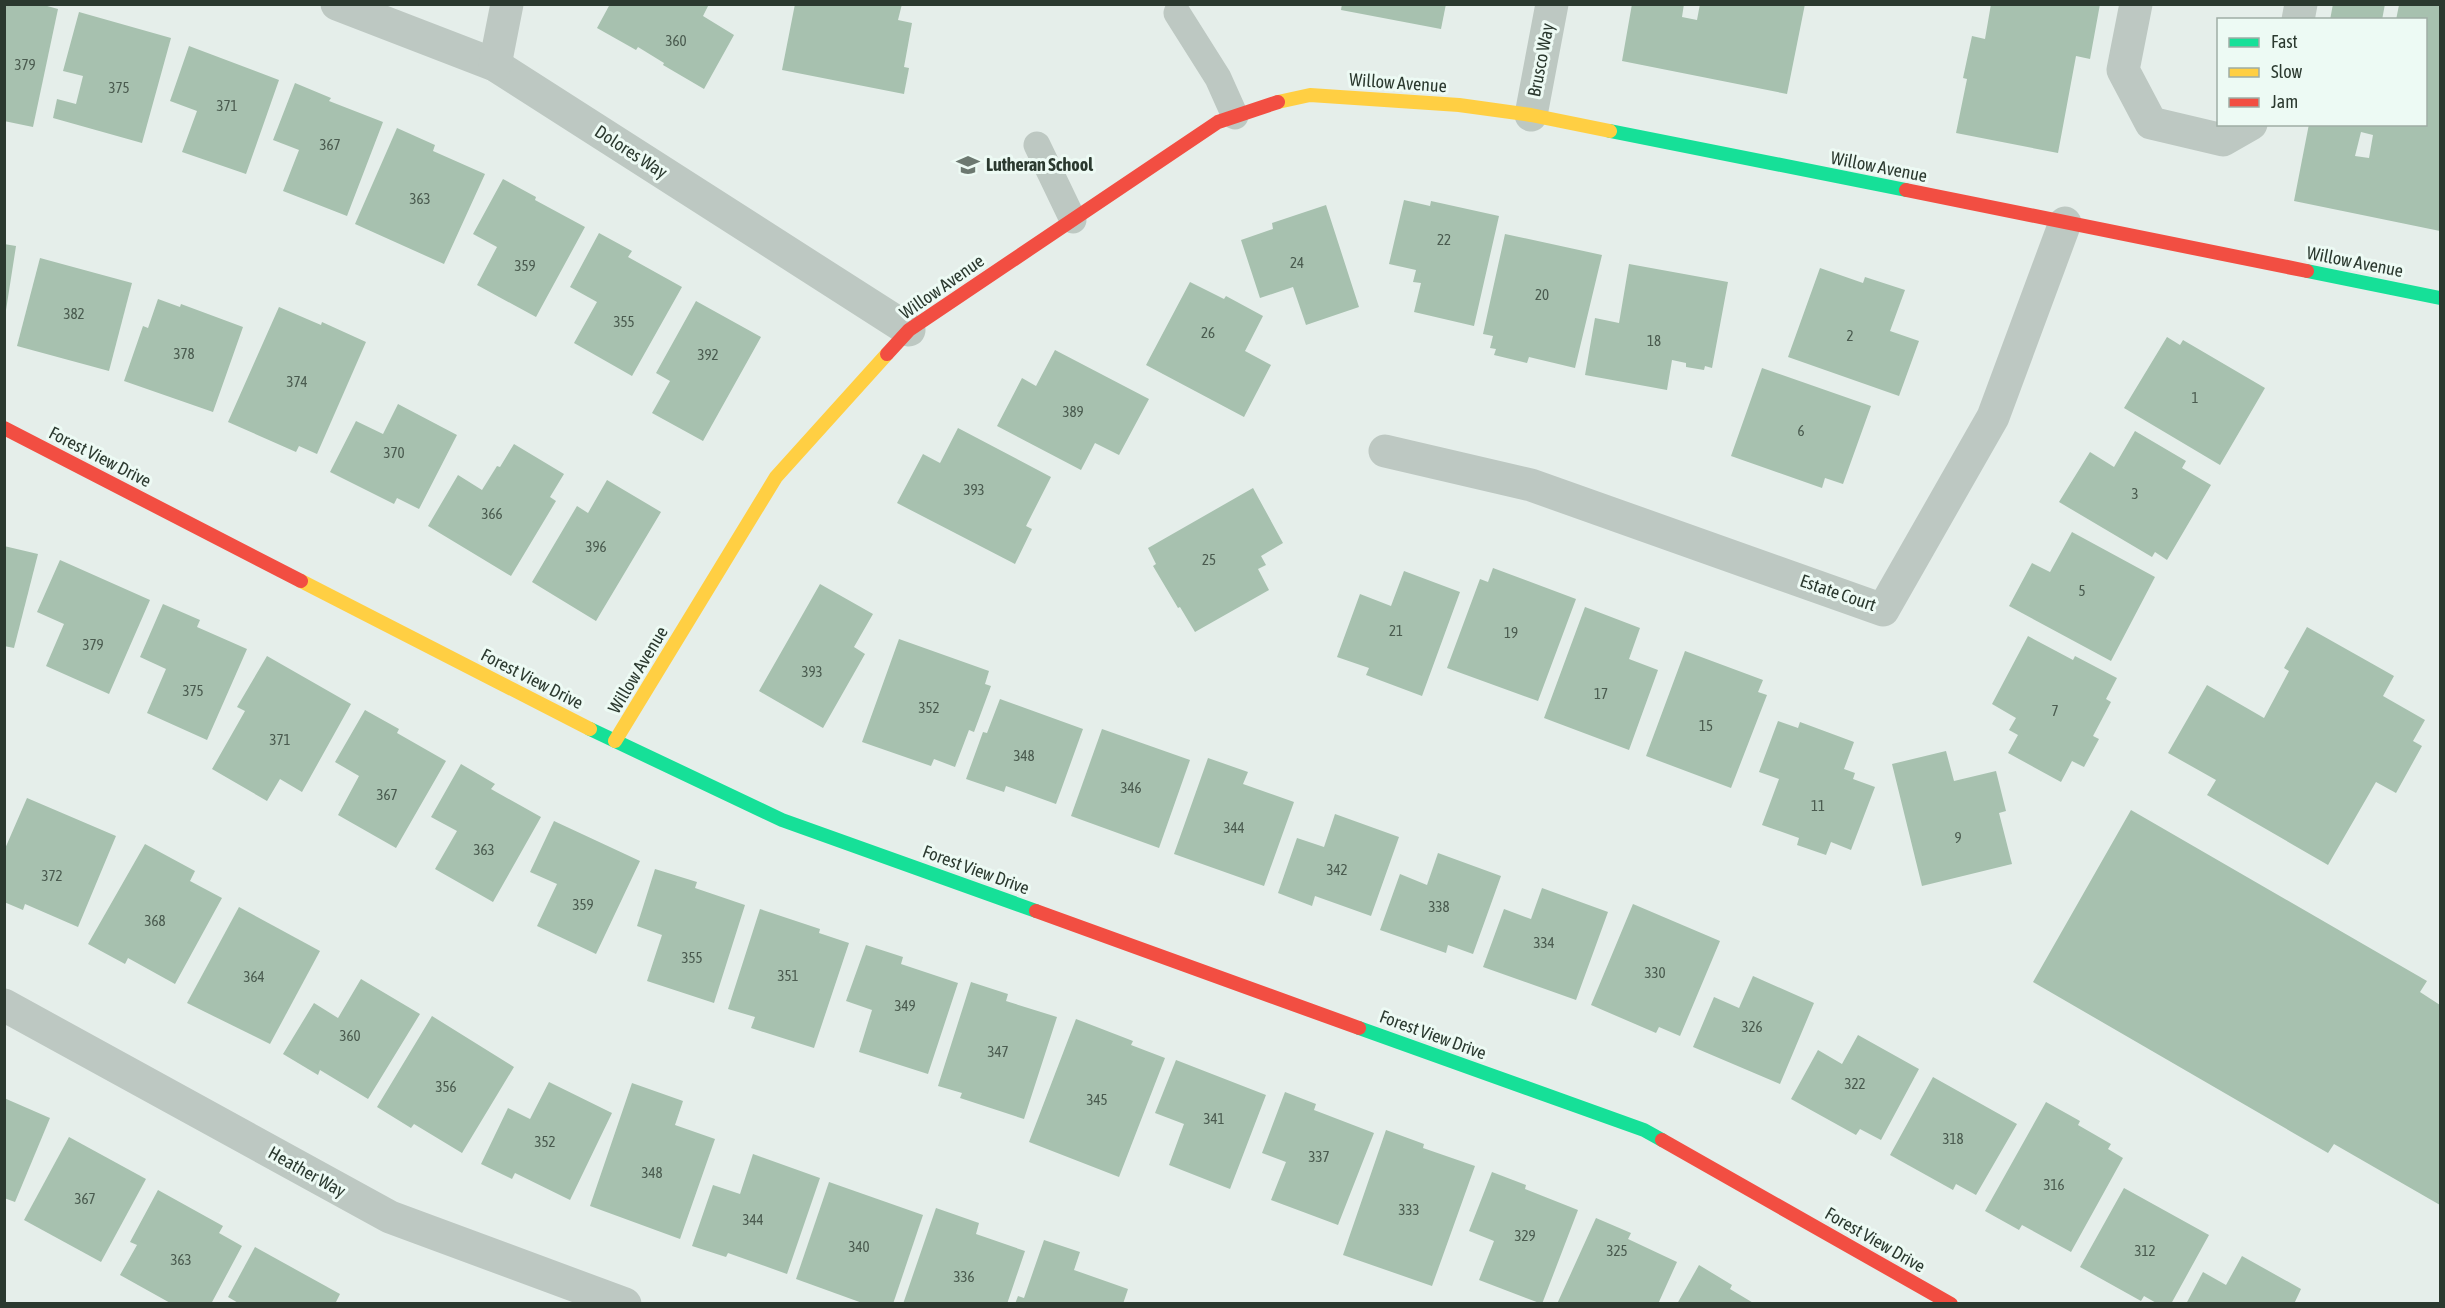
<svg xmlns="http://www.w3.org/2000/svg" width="2445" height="1308" viewBox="0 0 2445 1308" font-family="'Asap Condensed',sans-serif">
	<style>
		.building { fill: #a7c1af; fill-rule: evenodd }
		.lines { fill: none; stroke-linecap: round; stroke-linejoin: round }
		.lane { stroke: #bdc8c2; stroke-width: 27 }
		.street { stroke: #bdc8c2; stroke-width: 33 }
		.fast { stroke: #16e098; stroke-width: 14 }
		.slow { stroke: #ffcf43; stroke-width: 14 }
		.jam { stroke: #f24e42; stroke-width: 14 }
		.labels { text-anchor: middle; stroke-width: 6; stroke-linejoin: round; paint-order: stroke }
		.number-label { font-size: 15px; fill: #4a5b4f }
		.street-label { font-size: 18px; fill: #2b392f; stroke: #edfaf4 }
		.poi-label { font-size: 18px; font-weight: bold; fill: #2b392f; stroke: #edfaf4; text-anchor: start }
	</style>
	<rect width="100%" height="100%" fill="#e5eeea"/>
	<g class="building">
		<path d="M4,4H40L58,9L33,127L4,121Z"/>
		<path d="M610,4H709L703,16L734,35L704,89L663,65L664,63L638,47L636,50L597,28Z"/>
		<path d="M795,4H902L898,20L912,23L904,67L909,68L904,94L782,70Z"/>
		<path d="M1342,4H1446L1441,29L1341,10Z"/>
		<path d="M1632,4H1684L1682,17L1697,20L1700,4H1805L1787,94L1622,61Z"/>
		<path d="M1991,4H2100L2090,59L2076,56L2058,153L1956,133L1967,79L1963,78L1972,36L1985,39Z"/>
		<path d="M2333,4H2385L2382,20H2330Z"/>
		<path d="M2399,5H2440V231L2294,201L2309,124H2426V20H2396ZM2361,132L2373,135L2369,158L2355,156Z"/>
		<path d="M79,12L171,38L142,143L53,118L57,99L76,104L83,76L63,71Z"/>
		<path d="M189,46L279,80L246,174L182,152L197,111L170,101Z"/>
		<path d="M295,83L331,98L329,101L383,122L347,216L283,191L299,150L273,140Z"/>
		<path d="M397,128L435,145L433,151L485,174L444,264L355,224Z"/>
		<path d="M503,179L536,197L535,200L585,227L536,317L477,285L497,247L473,234Z"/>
		<path d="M1404,200L1430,206L1431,201L1499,216L1474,326L1414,312L1421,283L1413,282L1416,270L1389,264Z"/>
		<path d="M1326,205L1359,307L1306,325L1293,287L1260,298L1241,240L1273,229L1272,223Z"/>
		<path d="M599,233L632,251L628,257L682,287L632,376L574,343L597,302L570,287Z"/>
		<path d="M1505,234L1602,255L1575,368L1529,357L1527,363L1494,355L1496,349L1490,348L1493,336L1483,334Z"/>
		<path d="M4,244L16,246L6,310H4Z"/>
		<path d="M40,258L132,283L109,371L17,346Z"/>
		<path d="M1629,264L1728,282L1712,368L1705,366L1704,370L1686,367V363L1672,360L1667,390L1585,375L1595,318L1619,323Z"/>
		<path d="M1820,268L1863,283L1865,277L1905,290L1890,331L1919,341L1899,396L1788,357Z"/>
		<path d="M1190,282L1224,299L1226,296L1263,316L1245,351L1271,365L1244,417L1146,365Z"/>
		<path d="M158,299L180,307L181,304L243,327L213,412L124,381L143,326L148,328Z"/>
		<path d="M696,301L761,337L703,441L652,413L670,381L656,373Z"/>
		<path d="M279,307L321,325L322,322L366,342L317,454L299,446L296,452L228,422Z"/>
		<path d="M2167,337L2180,345L2183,340L2265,388L2220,465L2124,408Z"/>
		<path d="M1055,350L1149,399L1119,455L1095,443L1081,470L997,426L1022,378L1036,386Z"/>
		<path d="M1762,368L1871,406L1843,484L1825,478L1822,488L1731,456Z"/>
		<path d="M398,404L457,435L419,509L397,498L394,504L330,472L356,421L383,434Z"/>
		<path d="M958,428L1051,477L1026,526L1032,529L1015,564L897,503L923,454L940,463Z"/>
		<path d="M2135,431L2186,461L2182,468L2211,485L2167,560L2155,552L2152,557L2059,502L2090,452L2114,467Z"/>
		<path d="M514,444L564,474L550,497L556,501L511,576L428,526L458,475L482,490L497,466L500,467Z"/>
		<path d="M607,480L661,512L596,621L532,582L577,506L588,513Z"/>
		<path d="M1253,488L1283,543L1261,556L1266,565L1258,569L1269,590L1195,632L1180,607L1178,608L1153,566L1156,564L1148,548Z"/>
		<path d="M2072,532L2155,577L2111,661L2009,606L2032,563L2050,572Z"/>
		<path d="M4,546L38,554L14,648L4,646Z"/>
		<path d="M60,560L150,600L109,694L46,666L64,624L37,612Z"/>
		<path d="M1493,568L1576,599L1538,701L1447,668L1480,579L1488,582Z"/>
		<path d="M1404,571L1460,592L1422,696L1366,675L1369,668L1337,657L1360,594L1391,606Z"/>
		<path d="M820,584L873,614L854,647L865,654L823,728L759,691Z"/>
		<path d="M163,604L200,620L197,627L247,649L207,740L147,713L166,669L140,657Z"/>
		<path d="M1585,607L1640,628L1629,659L1658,670L1629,750L1544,718Z"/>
		<path d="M2307,627L2394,676L2383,696L2425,720L2413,741L2422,746L2396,793L2376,782L2328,865L2207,795L2216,780L2168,753L2207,685L2264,718L2289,671L2284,668Z"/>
		<path d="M2028,636L2073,660L2075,656L2117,678L2106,699L2111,702L2093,736L2099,739L2084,767L2072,761L2061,782L2008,753L2018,735L2009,730L2016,718L1992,704Z"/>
		<path d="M899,639L989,671L985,684L991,686L974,732L969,730L955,767L934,759L931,766L862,742Z"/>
		<path d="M1685,651L1763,680L1758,692L1767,695L1731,788L1646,756Z"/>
		<path d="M267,656L351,704L302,792L280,779L267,801L212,769L245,711L237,707Z"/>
		<path d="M1000,699L1083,729L1056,804L1006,786L1004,792L966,779L983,732L987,733Z"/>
		<path d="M365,710L399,729L397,733L446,761L396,848L338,815L359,776L335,762Z"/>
		<path d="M1778,721L1798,728L1800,722L1854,742L1844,769L1855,773L1853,779L1875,787L1851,850L1831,842L1826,855L1797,845L1799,838L1762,825L1779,779L1759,772Z"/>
		<path d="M1102,729L1190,760L1159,848L1071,816Z"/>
		<path d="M1946,751L1954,781L1996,771L2006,811L1999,813L2012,864L1922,886L1892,764Z"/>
		<path d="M1208,758L1248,772L1243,784L1294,802L1264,886L1174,854Z"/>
		<path d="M461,764L495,784L491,789L541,817L493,902L435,869L457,831L431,817Z"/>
		<path d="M27,798L116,836L78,927L25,904L23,910L4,902V851Z"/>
		<path d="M2131,810L2427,981L2420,992L2440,1005V1205L2334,1144L2328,1153L2033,982Z"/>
		<path d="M1335,814L1399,837L1371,916L1315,896L1312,906L1278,893L1297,838L1324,847Z"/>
		<path d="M554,821L640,861L596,954L537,926L557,884L530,872Z"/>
		<path d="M145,844L195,871L190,881L222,898L175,984L128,958L125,964L88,944Z"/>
		<path d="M1438,853L1501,876L1473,954L1448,945L1446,953L1380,930L1400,874L1427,885Z"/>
		<path d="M655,869L697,882L695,888L745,905L714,1003L647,981L662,935L637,926Z"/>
		<path d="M1542,888L1608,912L1576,1000L1483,967L1504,909L1531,919Z"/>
		<path d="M1633,904L1720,941L1680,1036L1659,1027L1656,1033L1591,1005Z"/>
		<path d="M239,907L320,951L270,1044L187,1003Z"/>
		<path d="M760,909L820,929L819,933L849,943L814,1048L751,1028L755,1017L728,1009Z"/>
		<path d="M866,945L903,957L901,964L958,983L928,1074L859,1052L872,1010L846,1001Z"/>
		<path d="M1753,976L1814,1003L1780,1084L1693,1047L1714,997L1739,1008Z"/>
		<path d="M361,979L420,1014L368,1099L320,1070L318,1075L283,1054L314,1003L338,1018Z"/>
		<path d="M971,982L1008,994L1006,1001L1057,1017L1024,1119L960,1098L962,1093L938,1086Z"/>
		<path d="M432,1016L514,1067L462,1153L414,1124L411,1128L377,1107Z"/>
		<path d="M1076,1019L1133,1041L1131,1045L1165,1058L1119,1177L1029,1142Z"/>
		<path d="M1858,1035L1919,1069L1881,1140L1860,1129L1856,1135L1791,1099L1818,1050L1842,1064Z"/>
		<path d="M1176,1060L1266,1095L1230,1189L1169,1165L1184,1124L1155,1113Z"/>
		<path d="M1933,1077L2017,1124L1976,1195L1956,1184L1953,1190L1890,1155Z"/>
		<path d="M549,1082L612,1113L570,1200L515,1173L512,1179L481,1164L508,1108L530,1119Z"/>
		<path d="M632,1083L683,1101L675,1125L715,1139L680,1239L590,1206Z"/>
		<path d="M1285,1092L1316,1104L1314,1110L1374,1133L1338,1225L1271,1200L1286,1162L1262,1153Z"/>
		<path d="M4,1098L50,1118L15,1202L4,1198Z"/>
		<path d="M2046,1102L2080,1121L2078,1125L2111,1144L2108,1149L2123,1158L2071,1252L2022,1225L2019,1230L1985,1211Z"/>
		<path d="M1386,1130L1424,1144L1423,1148L1475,1166L1432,1286L1343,1255Z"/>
		<path d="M69,1137L146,1179L101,1262L24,1220Z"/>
		<path d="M753,1154L820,1178L787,1274L728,1253L726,1257L692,1246L713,1185L740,1194Z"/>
		<path d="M1492,1172L1526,1185L1525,1189L1578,1210L1542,1304L1479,1280L1494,1241L1469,1231Z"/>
		<path d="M829,1182L923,1215L893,1304H865L796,1279Z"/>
		<path d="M2124,1188L2209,1235L2171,1304H2158L2144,1296L2141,1301L2080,1267Z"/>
		<path d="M158,1190L223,1226L219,1233L242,1246L211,1304H172L120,1275L137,1245L130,1242Z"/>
		<path d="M936,1208L979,1223L976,1234L1025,1251L1007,1304H903Z"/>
		<path d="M1596,1218L1631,1233L1628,1239L1677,1262L1658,1304H1557Z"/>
		<path d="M1044,1240L1080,1252L1074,1270L1128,1289L1123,1304H1015L1018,1296L1024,1298Z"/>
		<path d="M255,1247L340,1294L335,1304H240L228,1297Z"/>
		<path d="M2242,1256L2301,1289L2294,1304H2186L2203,1272L2226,1285Z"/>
		<path d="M1699,1265L1732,1285L1730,1289L1755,1304H1677Z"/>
	</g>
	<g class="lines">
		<g class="lane">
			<path d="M1177,13L1218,78L1235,116"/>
			<path d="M1037,145L1073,220"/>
		</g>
		<g class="street">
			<path d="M337,4L495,65L909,330"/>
			<path d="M2136,4L2123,70L2151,123L2223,140L2251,124"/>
			<path d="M2298,20L2301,4"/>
			<path d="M495,65L507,4"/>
			<path d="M1531,115L1552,4"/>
			<path d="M1385,451L1531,485L1883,610L1993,417L2065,223"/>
			<path d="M4,1005L390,1217L625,1304"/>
		</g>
		<g class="fast">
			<path d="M1610,131L1906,190"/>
			<path d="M2307,271L2440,298"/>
			<path d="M590,729L782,820L1036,911"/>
			<path d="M1359,1028L1644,1130L1662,1140"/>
		</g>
		<g class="slow">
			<path d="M1278,102L1310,95L1459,105L1531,115L1610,131"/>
			<path d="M301,581L590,729"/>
			<path d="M615,741L776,477L887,354"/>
		</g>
		<g class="jam">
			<path d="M1906,190L2307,271"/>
			<path d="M887,354L909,330L1218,122L1278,102"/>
			<path d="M4,428L301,581"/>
			<path d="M1036,911L1359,1028"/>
			<path d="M1662,1140L1951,1304"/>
		</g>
	</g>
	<defs>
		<g id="school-bare" transform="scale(1.8)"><path d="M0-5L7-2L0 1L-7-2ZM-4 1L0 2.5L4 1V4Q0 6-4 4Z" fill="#6c7870" stroke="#edfaf4" stroke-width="2.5" paint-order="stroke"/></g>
	</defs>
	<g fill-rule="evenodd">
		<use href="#school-bare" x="968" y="165"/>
	</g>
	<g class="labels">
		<g class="number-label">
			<text x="676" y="46">360</text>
			<text x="25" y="70">379</text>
			<text x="119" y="93">375</text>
			<text x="227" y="111">371</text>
			<text x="330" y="150">367</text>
			<text x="420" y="204">363</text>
			<text x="1444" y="245">22</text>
			<text x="1297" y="268">24</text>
			<text x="525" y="271">359</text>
			<text x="1542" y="300">20</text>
			<text x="74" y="319">382</text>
			<text x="624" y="327">355</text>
			<text x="1208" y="338">26</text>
			<text x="1850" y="341">2</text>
			<text x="1654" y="346">18</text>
			<text x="184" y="359">378</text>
			<text x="708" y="360">392</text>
			<text x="297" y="387">374</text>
			<text x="2195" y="403">1</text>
			<text x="1073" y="417">389</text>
			<text x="1801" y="436">6</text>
			<text x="394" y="458">370</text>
			<text x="974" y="495">393</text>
			<text x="2135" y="499">3</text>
			<text x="492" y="519">366</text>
			<text x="596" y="552">396</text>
			<text x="1209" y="565">25</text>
			<text x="2082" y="596">5</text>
			<text x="1396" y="636">21</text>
			<text x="1511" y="638">19</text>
			<text x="93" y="650">379</text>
			<text x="812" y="677">393</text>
			<text x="193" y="696">375</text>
			<text x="1601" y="699">17</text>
			<text x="929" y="713">352</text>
			<text x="2055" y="716">7</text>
			<text x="1706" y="731">15</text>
			<text x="280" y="745">371</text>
			<text x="1024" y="761">348</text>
			<text x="1131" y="793">346</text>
			<text x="387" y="800">367</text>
			<text x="1818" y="811">11</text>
			<text x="1234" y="833">344</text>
			<text x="1958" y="843">9</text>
			<text x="484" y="855">363</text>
			<text x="1337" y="875">342</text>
			<text x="52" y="881">372</text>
			<text x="583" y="910">359</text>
			<text x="1439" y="912">338</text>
			<text x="155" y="926">368</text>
			<text x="1544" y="948">334</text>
			<text x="692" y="963">355</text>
			<text x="1655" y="978">330</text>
			<text x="788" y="981">351</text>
			<text x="254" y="982">364</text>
			<text x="905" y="1011">349</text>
			<text x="1752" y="1032">326</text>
			<text x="350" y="1041">360</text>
			<text x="998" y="1057">347</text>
			<text x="1855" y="1089">322</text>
			<text x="446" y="1092">356</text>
			<text x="1097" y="1105">345</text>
			<text x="1214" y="1124">341</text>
			<text x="1953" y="1144">318</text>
			<text x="545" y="1147">352</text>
			<text x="1319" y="1162">337</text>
			<text x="652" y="1178">348</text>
			<text x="2054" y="1190">316</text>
			<text x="85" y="1204">367</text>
			<text x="1409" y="1215">333</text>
			<text x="753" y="1225">344</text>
			<text x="1525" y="1241">329</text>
			<text x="859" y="1252">340</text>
			<text x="1617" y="1256">325</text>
			<text x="2145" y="1256">312</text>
			<text x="181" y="1265">363</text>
			<text x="964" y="1282">336</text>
		</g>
		<g class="street-label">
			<text transform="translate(1541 60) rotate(-79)" y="6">Brusco Way</text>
			<text transform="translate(1398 83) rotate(4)" y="6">Willow Avenue</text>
			<text transform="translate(631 152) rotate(33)" y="6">Dolores Way</text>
			<text transform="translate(1879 167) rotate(11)" y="6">Willow Avenue</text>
			<text transform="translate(2355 262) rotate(11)" y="6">Willow Avenue</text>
			<text transform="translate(942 287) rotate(-35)" y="6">Willow Avenue</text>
			<text transform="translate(100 457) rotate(27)" y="6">Forest View Drive</text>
			<text transform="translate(1838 593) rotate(19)" y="6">Estate Court</text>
			<text transform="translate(638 670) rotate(-59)" y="6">Willow Avenue</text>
			<text transform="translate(532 679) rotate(27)" y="6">Forest View Drive</text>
			<text transform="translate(976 870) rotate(20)" y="6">Forest View Drive</text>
			<text transform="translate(1433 1035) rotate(20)" y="6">Forest View Drive</text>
			<text transform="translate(307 1172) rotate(29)" y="6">Heather Way</text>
			<text transform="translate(1875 1240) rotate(30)" y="6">Forest View Drive</text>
		</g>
		<g class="poi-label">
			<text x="986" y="171">Lutheran School</text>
		</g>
	</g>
	<rect width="2445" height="1308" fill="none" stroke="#2b392f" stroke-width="12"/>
	<rect x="2217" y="18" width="210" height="108" fill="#edfaf4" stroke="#9fada5" stroke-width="1.5"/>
	<rect x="2229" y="38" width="30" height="9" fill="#16e098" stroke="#9fada5" stroke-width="1.5"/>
	<text x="2271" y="48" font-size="18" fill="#2b392f">Fast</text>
	<rect x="2229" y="68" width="30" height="9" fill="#ffcf43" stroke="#9fada5" stroke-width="1.5"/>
	<text x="2271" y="78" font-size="18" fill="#2b392f">Slow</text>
	<rect x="2229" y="98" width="30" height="9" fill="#f24e42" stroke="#9fada5" stroke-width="1.5"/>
	<text x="2271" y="108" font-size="18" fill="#2b392f">Jam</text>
</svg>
